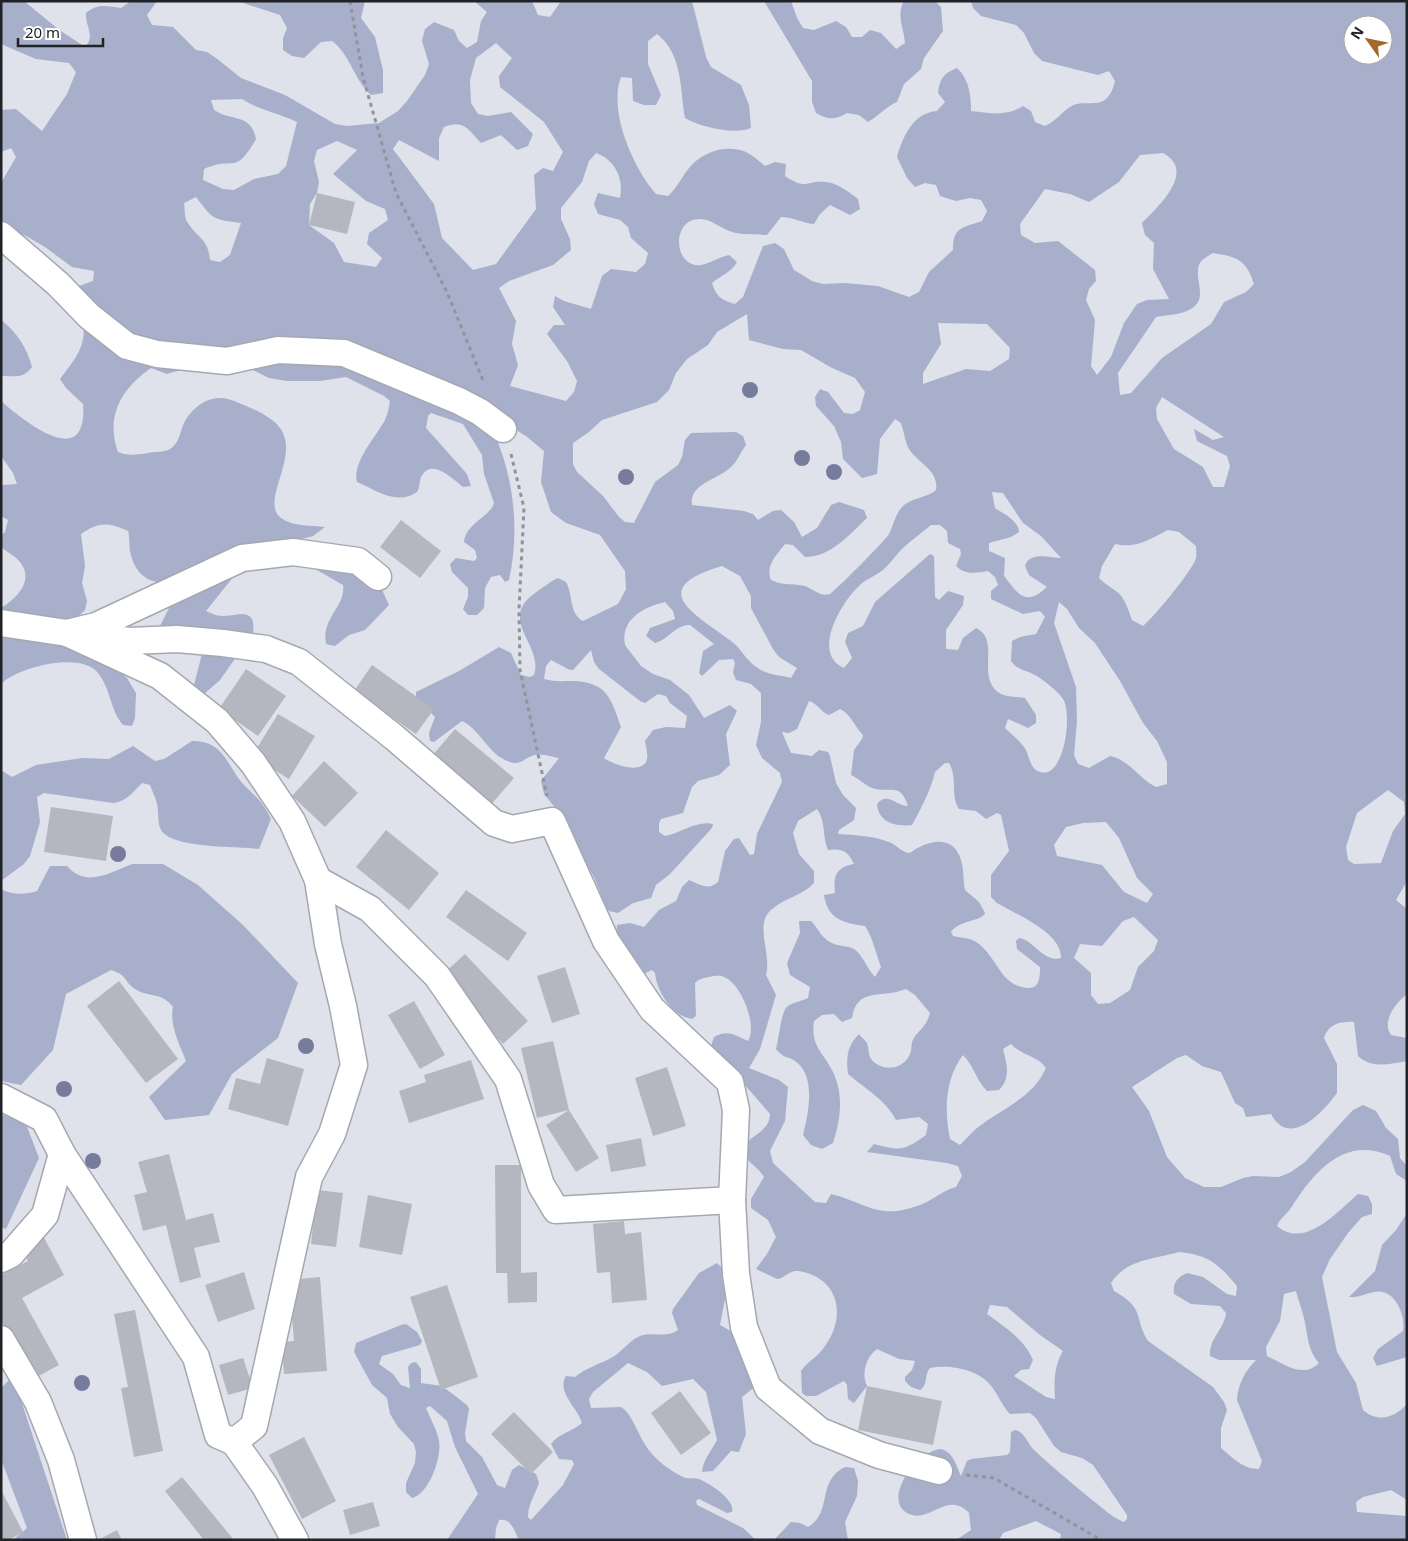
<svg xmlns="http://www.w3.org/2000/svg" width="1408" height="1541" viewBox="0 0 1408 1541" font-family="'Noto Sans',sans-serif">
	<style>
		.green { fill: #a7afcb; fill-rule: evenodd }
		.building { fill: #b4b7c0 }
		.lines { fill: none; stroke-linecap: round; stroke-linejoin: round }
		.street-casing { stroke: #a5a8b1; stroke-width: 29 }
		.path { stroke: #92939b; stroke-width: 3; stroke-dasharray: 4 4; stroke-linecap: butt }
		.street { stroke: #fff; stroke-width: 26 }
		.tree { fill: #777c9c }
	</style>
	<rect width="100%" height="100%" fill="#dfe1eb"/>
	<g class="green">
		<path d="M1,1H24L58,29L85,47C96,35 85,27 86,13C97,3 108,6 121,8L131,1H157L147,15L152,25L173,27L196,50L207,52L216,58L241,78L285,95L335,124L347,126L379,123L398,111L407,101L425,75L429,64L422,41L425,29L434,22L454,30L459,41L467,48L477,42L481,21L487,12L474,1H532L538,15L550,17L561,1H692L706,57L711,67L741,85L749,105L751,128C735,135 700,127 685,118C680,90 683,54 657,34L648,41V64L661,95L656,105H644L633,101L632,78L621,77C608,111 633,168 656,194L668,196C677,188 681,178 689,168C702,152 726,144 746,152C752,155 759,161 765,166L775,162L786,164L785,176C808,191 805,180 826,182C837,183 849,192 858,199L860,209L850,215L830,205L820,214L814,224C802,223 793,217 781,217L767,235C756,234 743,235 732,232C722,229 711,219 700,219C674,218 672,260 695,265C704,267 719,257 729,255L737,262C731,273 721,275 712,283C716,296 721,300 735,304L743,297L763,246L775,243L784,249L794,270L812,281L823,284L844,283L878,286L909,297L919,292L929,272L953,250C953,226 963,228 982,221L987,211L981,200L970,198L956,201L940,196L936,185L925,183L915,187L907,178L897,157C903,136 913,113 937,111L945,102L938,93C940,78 944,73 957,68C969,79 971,95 971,111C990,113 1006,117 1023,106L1031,111L1035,122L1045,126C1056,121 1061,113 1070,107C1085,96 1107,116 1115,81L1109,71L1098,75L1042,61L1034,53L1024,33L1016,25L981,16L973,8L971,1H1407V881L1396,900L1407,909V994C1396,1003 1381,1021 1391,1035L1407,1038V1061C1389,1064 1372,1069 1358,1056L1354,1022C1341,1021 1328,1024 1324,1038L1337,1064V1093C1323,1112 1290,1149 1271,1114L1246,1117L1243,1108L1235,1103L1221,1072L1202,1066L1186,1055L1177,1058L1132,1087L1149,1111L1167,1157L1185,1178L1204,1187H1221L1243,1178L1253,1176L1279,1177L1291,1172L1305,1162L1353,1110L1363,1105L1376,1111L1386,1128L1398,1139L1400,1158L1407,1166V1181L1396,1174L1390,1156C1344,1135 1313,1173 1291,1208C1286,1215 1280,1218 1277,1226C1305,1250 1338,1211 1358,1194L1368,1196L1372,1204V1214L1362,1217L1348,1233L1330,1259L1322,1277L1337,1352L1356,1383L1363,1410C1378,1423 1394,1418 1407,1404V1500L1391,1490L1363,1497L1356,1502L1357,1512L1407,1516V1540H1060L1061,1534L1036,1521L1003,1533L999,1540H956L971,1530L969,1513C948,1491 931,1521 912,1515C878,1505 915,1451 941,1449C954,1453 956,1465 961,1476L967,1461L971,1459L1007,1455L1010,1452L1011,1432L1015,1430C1024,1431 1027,1442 1033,1449C1052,1467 1072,1483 1092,1500C1106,1510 1108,1515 1124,1522L1127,1519V1515L1093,1465L1082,1458L1061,1452L1054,1446L1036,1418L1030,1413L1010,1414C1002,1406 999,1396 992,1387C980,1370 951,1364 930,1368C924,1375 928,1386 920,1390L911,1387L905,1381V1377L912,1370L915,1361L899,1359L877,1349C866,1357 861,1374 867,1386L854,1403L848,1399L847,1385L844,1381L816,1396H806L802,1393L801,1371C808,1361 819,1356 825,1346C847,1316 839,1277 798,1271C789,1270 785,1278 777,1279L756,1269L767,1254L776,1237L768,1220L751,1208V1199L764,1177C756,1163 741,1162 745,1144C754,1134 770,1130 770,1114L711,1046L714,1037C729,1029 735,1036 748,1041C758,1026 741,983 724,977C720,975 714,976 709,977C703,978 699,979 695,983L696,1016L692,1019C672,1016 657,992 655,973L652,970L644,974L616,942L617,925L630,923L644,927L659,910L676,901L682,887L689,880C699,884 708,891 718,882L725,851L734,839L739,838L750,855L754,854L757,834L782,782L780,773L762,758L756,745L761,722V693L751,684L736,680L733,672L735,663L733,659L719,660L702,676L699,673L703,651L714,644L690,625C676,624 668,640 655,643L646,636L650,628L675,619L673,611L665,602C643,607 620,620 625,645L641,666L653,674L670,680L689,695L704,718L730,705L737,711L726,734L730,765L719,775L698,781L692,787L683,813L661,819L659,823V832L665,836C681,833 697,820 713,824L712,828L670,874L656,885L651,898L633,903L618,913L609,911L606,907L594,877L570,836L566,821L544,794L541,781L559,758C552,757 543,753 535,755C525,757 521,766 510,762C488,755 481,730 462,721L434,742L430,741L429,733L435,717L416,697V692L459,671L499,647L511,653L521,675L530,677L534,675C544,645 497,620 535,593C543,588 549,582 558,578L566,582C573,594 569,614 583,621L618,604L626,589L625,571L600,535L566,523L551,512L541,482L544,451L526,436L499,420L493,431C514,476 520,531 509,580L505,582L500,575L491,577L485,588L484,608L477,615H468L463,609L468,597V588L452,572L450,564L456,558L474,561L477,558L475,550L464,542C466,523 490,517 494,503L484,474L482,455L463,424L431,413L428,416L426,428L467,474L471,486L463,487C452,478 431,457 421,477C419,483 420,487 417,492C397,506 376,490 357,482C352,462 376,437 385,420C388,414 389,407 390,401L384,396L346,377L320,381H287L269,378L251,369L208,362L167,374L151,368C122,388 105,416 118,452C128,456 136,455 148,453C155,451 163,453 170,449C179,444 180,432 184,423C194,404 214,392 234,401C248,407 271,415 280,428C301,457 259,501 281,518C294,527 311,525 325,527L313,536L298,540L378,581L389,605L365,630L349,635L335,646L326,644C321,617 346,607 343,585L298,559L242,566L206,611C211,613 216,616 222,616C237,616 257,606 253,633L220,680L204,694H196L194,685L203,650L159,628L180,586C154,583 136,581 130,551C129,544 130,538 128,531C108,522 99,522 81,534L85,566L82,583L87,601L85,610L79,616L77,624L113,666L127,678L136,693L135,718L132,726L123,725C110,710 111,689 98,673C81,651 18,667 1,684V608C16,599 35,581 20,562C15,556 7,552 1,547V535L5,532L8,520L1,516V485L17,484L13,473L1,456V401C24,421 88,473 83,404L66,388L60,379C73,362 87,346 83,325L73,319L67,309L71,289L93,281L94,271L72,267L45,247L26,236L9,229L1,222V183L16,157L11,148L1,152V110L16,109L42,131L67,94L76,72L69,63L36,59L1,44ZM1353,25H1383V55H1353ZM496,43L512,58L499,76L500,87L544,122L563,152L553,171L543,168L534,175L536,209L496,264L473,270L442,238L434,204L393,149L399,140L439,161V138L444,127C464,119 468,129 481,143L501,135L517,150L528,146L533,134L511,112L488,116L478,114L471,103L470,80L476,58ZM242,99C259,110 279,113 297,122L286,166L278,174L254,179L234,190L223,189L203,180L204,169C235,155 234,177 256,139C251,113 233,122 214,110L211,100ZM337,141L357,150L333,174L366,201L385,209L388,220L369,233L367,244L382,258L376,267L344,262L334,243L309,225L310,204L317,193L319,182L314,161L317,150ZM596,153C615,160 624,178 620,198L598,193L594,204L598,214L620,220L628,227L631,238L648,253L645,264L636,272L611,269L602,276L591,309L564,301L555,296L553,307L565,325H554L547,334L567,361L577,381L574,392L566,401L510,386L518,365L512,344L516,321L499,288L509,281L553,265L571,250L570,239L561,219V208L582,182L589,161ZM1163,153C1197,171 1158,207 1142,223L1145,235L1154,243L1153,269L1169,299L1147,300L1137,304L1124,323L1111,357L1097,375L1091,366L1095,320L1086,300L1089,289L1096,281L1095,270L1058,241L1035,243L1021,235L1020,224L1045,189L1070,194L1089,202L1119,182L1140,155ZM196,197C214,221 213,219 241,223L230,255L220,262L210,260C208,238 198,239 188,223C184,219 185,209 184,203ZM1213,253C1237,257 1246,259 1254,284L1246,292L1224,302L1211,324L1162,358L1131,393L1120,395L1118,373L1156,317C1166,315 1178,315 1187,311C1209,302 1196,283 1198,270C1198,261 1206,257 1213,253ZM747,314L749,340L783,349L801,350L832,368L855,378L865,392L860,410L853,414L844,413L828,392L820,389L815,397L816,406L834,426L841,442L843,459L862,478L877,474L880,439L895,419L901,423C904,431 905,442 909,449C919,464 939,470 936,490C927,498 910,498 902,507C895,515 894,524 889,534C886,540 835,591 830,594C820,597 813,589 805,586C793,583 782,586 771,580C765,565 777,555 785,544L793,545L805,557C831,557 850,534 867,518L864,510L839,502L831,505L817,528L802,537L794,522L781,510L773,511L758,520L753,514L744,511L692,505C689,482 720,480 733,465C738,460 741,451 746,445L743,436L736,432L691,433L685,440L682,457L678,465L655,482L634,523L625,522L619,517L603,496L577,472L573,464V443L589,432L602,420L657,402L669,390L676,373L687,359L708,345L717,332ZM938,323L987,324L1010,348L1009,359L990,371L966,369L923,384V373L941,344ZM1162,397L1224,437L1213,440L1194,429L1197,441L1227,456L1230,466L1224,487H1213L1203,467L1174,449L1157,419L1156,408ZM992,492L1003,493L1023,523L1041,536L1061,558C1049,558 1030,551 1025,566L1029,575L1047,587C1025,607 1019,595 1004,576L1005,558L989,551V543L1011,537L1019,532C1019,521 1004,514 995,508ZM931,525H940L947,531L948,543L960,549L961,554L956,566C965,575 976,573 988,571L995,577L998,585L991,591V599L1023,614L1040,611L1045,617L1036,634L1020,637L1012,641L1011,661C1018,671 1027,670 1037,676C1044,681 1058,691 1063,699C1073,714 1064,780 1040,772C1029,769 1030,755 1024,747C1019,740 1011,734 1005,728L1008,719L1028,728L1036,723V715L1025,698C1018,697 1007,697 1001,694C974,679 1002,640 976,628L963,638L958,650L946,649V630L963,605L964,596L948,591L939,600L935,597L934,556L930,554L875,602L863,626L848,633L845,642L852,658L844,668C811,654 841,603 858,587C865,579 876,576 884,569C890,564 895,556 902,549C911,540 922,533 931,525ZM1168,530L1179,532L1196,546C1196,550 1197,554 1196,558C1193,570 1153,618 1143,626L1132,620C1128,610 1125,597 1116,591C1109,586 1105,584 1099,578L1102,566L1115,544C1136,549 1150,539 1168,530ZM722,566L740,576L751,596V608L773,649L779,657L797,668L791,678C780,675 767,675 758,668C747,662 741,648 731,641C694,613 645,589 722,566ZM1059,602L1067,609L1079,628L1095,643L1120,681L1143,723L1157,741L1167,762V784L1156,787C1139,779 1130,760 1110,756L1089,768L1078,764L1074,755L1077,721L1076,687L1054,623ZM591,650L594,662L599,669L640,701L645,703L658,694L666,696L670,703L687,716L685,728L666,727L653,730L645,741C646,748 649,756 646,762C639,774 612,764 604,758L621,727C611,699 608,682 572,681C562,681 554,682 544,679L546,666L551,660L570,670H573ZM809,701C818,704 821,712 829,715L840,709C851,714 854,726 863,735L862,739L854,750L851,775C859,779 865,785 872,788C890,794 900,781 908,806C897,806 887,791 877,804C878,822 895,827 912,825C920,811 932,787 935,772L945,763H949C958,778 950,795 959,809L976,811L986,819L997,813L1001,815L1009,851L991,875V897L997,903C1017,915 1062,933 1061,958C1043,963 1033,939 1019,938L1016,941L1017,949L1040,967C1040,976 1040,988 1029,988C1001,987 998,959 979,944C972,938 962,938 953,936L951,932C960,919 982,922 985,913L979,902L965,890C963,880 964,870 961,860C953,833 926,841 910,853C902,853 897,845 889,842C873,836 856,835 838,834L839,830L854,820L856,808L843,795L836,783L830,756L828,752L819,750L812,756L791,753L782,732L789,733L797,729ZM1388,790L1404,802L1405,814L1393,831L1381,863L1354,864L1348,860L1346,847L1357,813ZM817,809C826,821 822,836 828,850C842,848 848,851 854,864C837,867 833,875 835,893L824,895C828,920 844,923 865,926C873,938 876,954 881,967L875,977C868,970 862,954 854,949C847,945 839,947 832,943C822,939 818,928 811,921H799L800,933L787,963L790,975L810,987L808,998C802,1001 794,1002 788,1006C781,1010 779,1039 776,1049C786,1060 786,1055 795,1061C817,1076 808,1115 803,1135L811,1145L822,1149L833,1143C840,1121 844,1097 834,1074C825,1053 810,1048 814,1021L822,1015L834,1014L842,1022L852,1018C857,986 882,999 906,989L915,995L930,1013C926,1029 916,1031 912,1042C911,1046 912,1050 910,1054C904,1068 887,1072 875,1063C867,1057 870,1052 867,1043C865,1040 861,1037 859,1034C847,1046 846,1058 848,1074C864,1088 886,1100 896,1120L919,1117L928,1124L926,1135C904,1151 900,1151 874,1144L867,1152L947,1163L958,1166L962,1176L956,1187C941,1191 931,1202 917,1206C878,1220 867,1203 831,1194L826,1203L815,1202L773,1163L770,1151L785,1121L788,1087L779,1080L749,1068L760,1049L776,995L766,975C772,955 754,924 771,910C784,898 802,896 814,883V871L799,854L793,833L798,821ZM1106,822L1119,838L1137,878L1153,894L1147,903L1124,892L1102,865L1057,856L1054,845L1066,827L1083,823ZM1134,917L1158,940L1154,951L1138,967L1130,990L1110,1003L1098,1004L1091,995V973L1074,958L1080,944L1102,946L1123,921ZM1011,1044C1022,1056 1037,1055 1046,1068C1033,1098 1001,1109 977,1128C971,1133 966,1139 960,1145L950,1139C944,1110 945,1079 963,1055C974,1066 976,1080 987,1091L999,1090C1011,1077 1007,1065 1003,1049ZM1179,1252C1208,1255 1218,1263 1237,1286L1236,1296L1227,1294L1203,1277L1187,1273C1176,1278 1173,1283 1174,1294L1191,1304L1220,1306L1226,1313C1224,1330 1209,1338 1210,1356L1219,1360H1256C1245,1371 1238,1384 1237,1400L1262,1461L1259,1469C1243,1469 1233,1458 1221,1448V1428L1227,1410L1224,1402L1213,1387L1148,1341C1133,1316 1146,1309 1114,1291L1111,1283C1126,1259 1155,1259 1179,1252ZM1296,1291C1298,1300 1302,1309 1304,1318C1308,1335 1307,1349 1319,1363C1303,1379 1284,1364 1267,1356L1266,1347L1280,1321L1284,1294ZM990,1305L1007,1307L1040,1335L1063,1351C1054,1366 1054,1382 1055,1399L1046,1397L1014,1376L1021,1370L1029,1369L1033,1360C1025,1340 1005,1327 987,1314Z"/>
		<path d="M237,1H365L361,18L375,37L383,70V93L371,95C354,80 350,54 332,41L321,42L304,58L292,56L283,50V38L287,28L280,15Z"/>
		<path d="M764,1H791L797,18L803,28L814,30L836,21L846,27L852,37H862L870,30L881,33L896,49L905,43C904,28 896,15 904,1H935L941,7L943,31L924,58L921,69L904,84L897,102C885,107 879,116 868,122L859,115L847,113C835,120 828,120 816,113L812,102V81Z"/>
		<path d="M1,320C17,332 27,348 32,367C23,379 15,376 1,376Z"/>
		<path d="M192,741C226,741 227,768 245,786C257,798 263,802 271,819L259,849C238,846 172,849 161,830C157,822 159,812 157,804C156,798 152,791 150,785L142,783C132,793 127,801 113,803L44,793L37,797L40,822L30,856L24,864L1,881V770L12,777L36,765L82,758L109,759L133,746L155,761L164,759Z"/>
		<path d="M132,864H163L198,885L243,925L298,983L278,1038L232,1074L209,1115L165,1120L149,1097L186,1061C180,1045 169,1025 173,1007C161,991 149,998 135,989C123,981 128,975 111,970L66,994L53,1050L21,1085L1,1081V889C13,895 24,895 37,891L50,866H67C86,888 109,873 132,864Z"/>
		<path d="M1,1114L26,1124L39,1158L6,1229L1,1227Z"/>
		<path d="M1407,1213V1357L1377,1366L1373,1358L1378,1349L1403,1331C1406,1316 1395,1288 1375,1292C1365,1293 1360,1298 1349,1297L1375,1271L1382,1245L1396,1230Z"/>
		<path d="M717,1263L727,1273L725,1299L720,1325L745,1339L757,1389H752L742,1397L746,1434L739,1452L731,1451L713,1471L702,1472C703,1460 712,1450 717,1440L706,1392L693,1379L662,1386L647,1372L628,1363L593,1392L589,1399L591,1408L621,1407L625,1410C635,1421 639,1437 648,1449C656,1460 669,1470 681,1476C687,1480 693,1477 699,1479C710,1484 736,1500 732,1512L727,1513L699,1499L696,1501L697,1505L743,1528L756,1540H519C514,1531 512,1518 499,1520L496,1528L495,1540H447L478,1494L455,1447L447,1421L430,1406L426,1408C430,1418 437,1430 439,1441C442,1457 429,1494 412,1498L406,1492V1483L415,1463L416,1452L414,1444L398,1427L390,1414L387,1398L372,1385L354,1352L356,1343L401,1325L406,1324L417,1332L422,1341L420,1345L382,1356L379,1364L393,1374L401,1385L410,1388L408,1367L411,1363L416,1362L421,1369V1383L442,1386L467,1405L469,1409L465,1433L466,1441L482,1457L497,1485L505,1488L512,1470L519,1465L536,1474L539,1483C535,1495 528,1504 528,1517L531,1520L563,1485L574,1464L572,1460L559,1459L551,1444C559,1433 572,1432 582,1423C578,1408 556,1392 566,1376L575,1377C586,1368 597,1365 609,1359C621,1354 628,1341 640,1336C653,1331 665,1339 678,1330L672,1313L673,1309L699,1273Z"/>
		<path d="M13,1376L67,1540H13L27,1528L1,1459V1388Z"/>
		<path d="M845,1467L854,1468L858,1481L857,1496L845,1522L848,1540H774L791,1522L800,1523L808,1527C833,1513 816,1481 845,1467Z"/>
	</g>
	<g class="building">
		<path d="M317,193L355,202L347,234L309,225Z"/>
		<path d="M401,520L441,551L420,578L380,547Z"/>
		<path d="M372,665L434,709L416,734L354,691Z"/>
		<path d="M246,669L286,696L258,736L219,709Z"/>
		<path d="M278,714L315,736L289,779L252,756Z"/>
		<path d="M455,729L514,778L489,807L431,757Z"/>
		<path d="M324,761L358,793L325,827L292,796Z"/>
		<path d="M51,807L113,816L106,861L44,852Z"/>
		<path d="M386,830L439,873L409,910L356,867Z"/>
		<path d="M466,890L527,933L508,961L446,917Z"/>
		<path d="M465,954L528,1021L503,1044L441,976Z"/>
		<path d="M565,967L580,1014L552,1023L537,976Z"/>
		<path d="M119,981L178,1059L146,1083L87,1006Z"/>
		<path d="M414,1001L445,1055L420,1069L388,1015Z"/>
		<path d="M553,1041L569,1110L537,1118L521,1048Z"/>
		<path d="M267,1058L304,1069L288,1126L228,1109L236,1078L260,1084Z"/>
		<path d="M471,1060L484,1099L409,1123L399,1091L426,1082L424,1075Z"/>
		<path d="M667,1067L686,1126L653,1136L635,1078Z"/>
		<path d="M569,1110L599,1158L576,1172L546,1125Z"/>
		<path d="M641,1138L646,1166L611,1172L606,1145Z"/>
		<path d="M169,1154L186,1220L213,1213L220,1242L194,1248L201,1277L180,1283L166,1225L143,1231L134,1195L147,1192L138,1162Z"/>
		<path d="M495,1165H521V1273L537,1272V1302L508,1303L507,1273H496Z"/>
		<path d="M317,1190L343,1193L336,1247L311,1244Z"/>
		<path d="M368,1195L412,1204L402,1255L359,1247Z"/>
		<path d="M624,1221L625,1234L641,1232L647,1300L612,1303L610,1272L597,1273L593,1224Z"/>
		<path d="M42,1234L64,1275L22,1298L59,1365L33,1379L1,1321V1275L28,1261L20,1246Z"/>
		<path d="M244,1272L255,1309L218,1322L205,1285Z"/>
		<path d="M320,1277L327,1371L284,1374L282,1342L294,1341L289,1280Z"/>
		<path d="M447,1285L478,1377L441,1390L410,1297Z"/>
		<path d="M135,1310L163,1451L134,1457L121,1388L128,1387L114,1314Z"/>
		<path d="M243,1358L253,1388L228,1395L219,1365Z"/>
		<path d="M867,1386L942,1401L933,1445L858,1430Z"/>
		<path d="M680,1391L711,1433L681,1455L651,1413Z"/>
		<path d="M514,1412L553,1452L531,1474L491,1434Z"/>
		<path d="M304,1437L336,1501L302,1519L269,1455Z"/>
		<path d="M182,1477L234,1540H204L165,1491Z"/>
		<path d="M1,1490L23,1532L9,1540H1Z"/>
		<path d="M373,1502L380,1526L350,1535L343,1510Z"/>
		<path d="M117,1530L122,1540H98Z"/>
	</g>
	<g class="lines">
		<g class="street-casing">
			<g id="street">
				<path d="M1,235L58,284L89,316L127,346L157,354L227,361L278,350L344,353L459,401L480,412L503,429"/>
				<path d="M1,623L67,633L96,626L242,558L293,552L358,561L378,577"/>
				<path d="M318,880L370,909L437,976L508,1079L541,1185L556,1210L732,1200"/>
				<path d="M1,1097L44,1119L62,1154L45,1215L11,1254L1,1259"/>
				<path d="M62,1154L196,1357L218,1435L234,1442L254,1426L309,1177L332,1134L354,1065L343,1006L328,944L318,880L292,821L253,763L217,721L160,676L67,633L129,641L177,639L223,643L266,649L299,662L395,738L494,823L512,829L552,821L606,941L652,1009L730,1082L736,1110L732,1200L736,1274L744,1327L768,1388L820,1431L879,1455L939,1471"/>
				<path d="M1,1339L38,1402L61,1460L83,1540"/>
				<path d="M234,1442L265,1486L295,1540"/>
			</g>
		</g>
		<g class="path">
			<path d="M350,1L363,77L396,193L447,292L484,383"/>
			<path d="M511,454L524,508L519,610L520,670L547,796"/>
			<path d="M966,1475L994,1478L1101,1540"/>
		</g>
		<use href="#street" class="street"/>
	</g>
	<g class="tree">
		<circle cx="750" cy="390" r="8"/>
		<circle cx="802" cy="458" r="8"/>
		<circle cx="834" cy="472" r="8"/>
		<circle cx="626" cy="477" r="8"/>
		<circle cx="118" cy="854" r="8"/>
		<circle cx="306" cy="1046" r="8"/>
		<circle cx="64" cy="1089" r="8"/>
		<circle cx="93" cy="1161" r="8"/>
		<circle cx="82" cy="1383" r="8"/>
	</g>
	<rect width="1408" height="1541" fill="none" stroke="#212226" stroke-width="5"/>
	<g transform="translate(1368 40) rotate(303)"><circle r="24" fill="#ffffff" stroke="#a6a7a8"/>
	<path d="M0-4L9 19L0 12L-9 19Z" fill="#a3682a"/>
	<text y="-8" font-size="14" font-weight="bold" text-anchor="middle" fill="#212226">N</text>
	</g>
	<path d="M18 38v8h85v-8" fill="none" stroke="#212226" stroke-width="2.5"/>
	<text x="25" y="38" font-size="15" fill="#212226" stroke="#ffffff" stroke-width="4" paint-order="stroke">20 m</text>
</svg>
